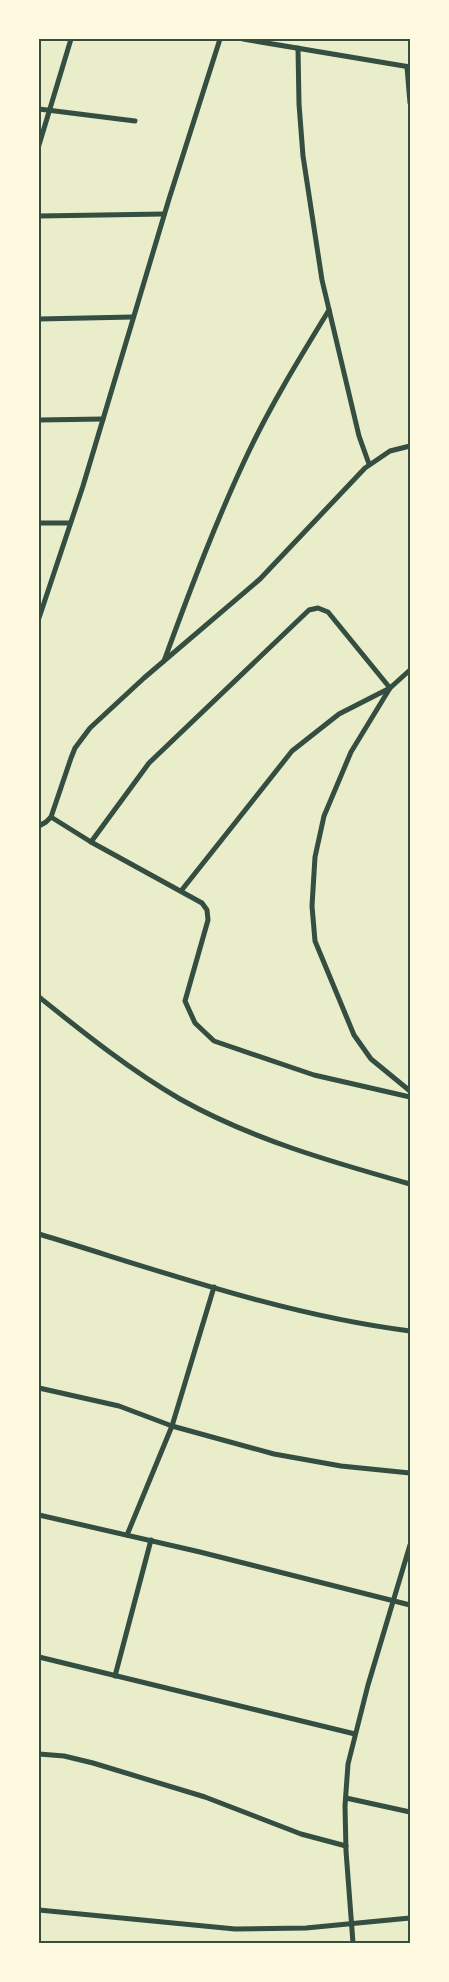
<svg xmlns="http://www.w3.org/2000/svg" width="449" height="1982" viewBox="0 0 449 1982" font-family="Rubik,sans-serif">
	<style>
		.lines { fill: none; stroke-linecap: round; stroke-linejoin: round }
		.minor { stroke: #344e41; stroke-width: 5 }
		.neatline { fill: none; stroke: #344e41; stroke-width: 2 }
	</style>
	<rect width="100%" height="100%" fill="#e9edc9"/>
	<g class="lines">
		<g class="minor">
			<path d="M243,39L410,67"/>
			<path d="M298,48L299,104L303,156L322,280L359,436L369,464"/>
			<path d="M407,67L410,103"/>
			<path d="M39,109L135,121"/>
			<path d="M39,145L71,39"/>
			<path d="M39,216L164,214"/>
			<path d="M39,319L133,317"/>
			<path d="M39,420L103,419"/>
			<path d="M39,523H70"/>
			<path d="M39,618L83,486L169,199L220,39"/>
			<path d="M164,661C190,590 217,518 250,449C273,401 301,356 329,310"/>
			<path d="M410,670L390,688L351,752L324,816L315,857L312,906L315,941L354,1035L371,1059L410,1091"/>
			<path d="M51,817L91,842L202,903L207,910L208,920L185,1001L195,1023L214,1041L314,1075L410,1097"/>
			<path d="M39,826L46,822L51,817L71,758L75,748L90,728L144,678L260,579L365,468L390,451L410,446"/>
			<path d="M91,842L149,763L309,610L318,608L328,612L390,688L339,714L292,751L181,891"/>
			<path d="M39,997C84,1033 130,1070 180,1099C251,1139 332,1162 410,1184"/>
			<path d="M39,1234C161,1271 283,1315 410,1331"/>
			<path d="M39,1388L119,1406L172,1426L274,1454L341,1466L410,1473"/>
			<path d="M39,1515L200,1552L410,1605"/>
			<path d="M127,1535L172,1426L214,1287"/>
			<path d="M39,1657L355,1734"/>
			<path d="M115,1676L151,1540"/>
			<path d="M39,1754L64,1756L93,1763L205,1797L301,1834L346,1846"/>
			<path d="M346,1798L410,1812"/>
			<path d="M39,1910L235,1929L306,1928L410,1918"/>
			<path d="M353,1943L346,1851L345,1806L348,1764L368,1685L410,1545"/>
		</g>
	</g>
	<rect width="449" height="1982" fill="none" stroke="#fefae0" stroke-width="80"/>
	<rect x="40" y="40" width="369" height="1902" class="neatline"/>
</svg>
